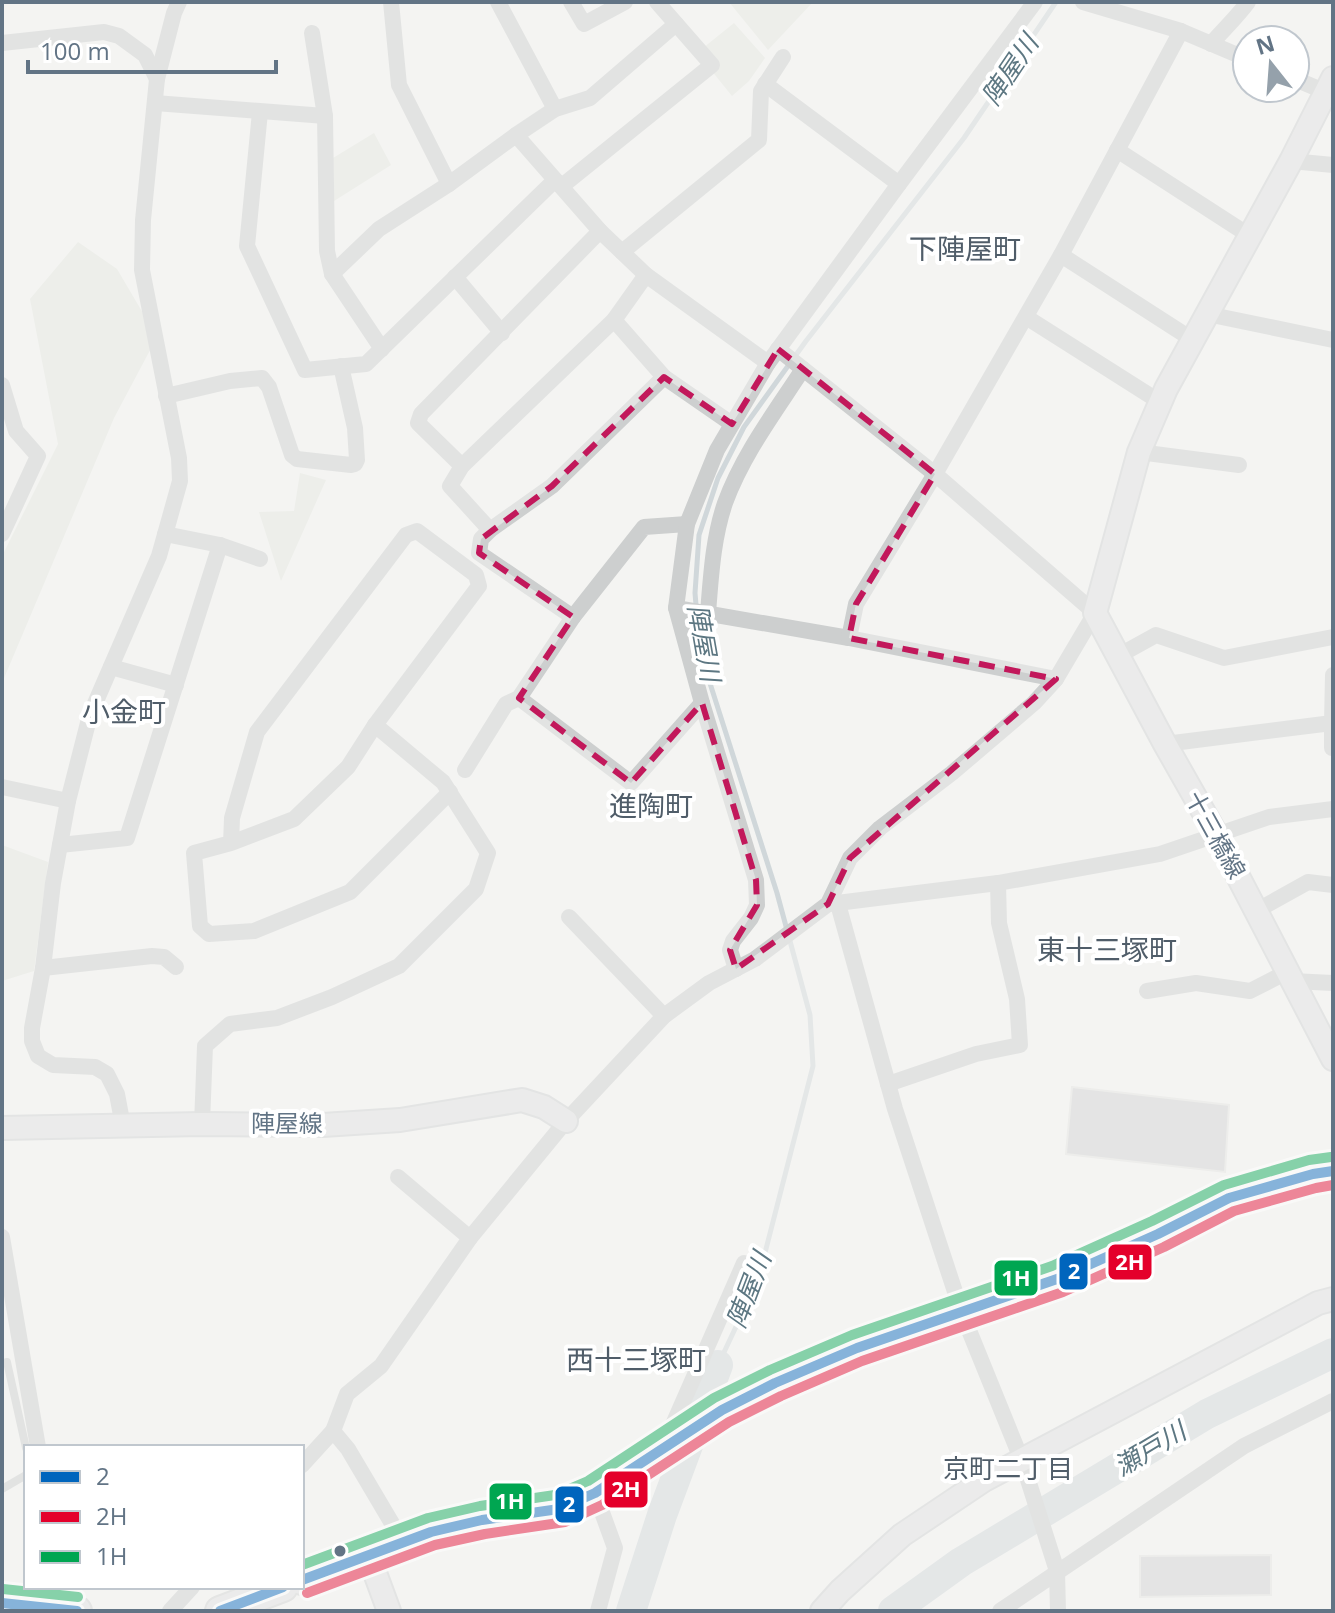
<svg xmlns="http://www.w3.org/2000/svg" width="1335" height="1613" viewBox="0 0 1335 1613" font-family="'Open Sans','Noto Sans JP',sans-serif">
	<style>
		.green { fill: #e4e7e0 }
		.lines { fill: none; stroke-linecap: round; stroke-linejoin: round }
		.stream { stroke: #d0d7da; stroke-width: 5 }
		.river { stroke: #d0d7da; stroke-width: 30 }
		.building { fill: #d0d1d2; stroke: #e4e4e2; stroke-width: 2 }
		.secondary-casing { stroke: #cfd1d2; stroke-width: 26 }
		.highway-casing { stroke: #d1d2d2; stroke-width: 32 }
		.lane { stroke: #cdcfcf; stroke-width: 8 }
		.street { stroke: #cdcfcf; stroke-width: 16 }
		.secondary { stroke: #e0e1e2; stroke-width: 22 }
		.highway { stroke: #e0e1e2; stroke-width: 28 }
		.bus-1-casing { stroke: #fff; stroke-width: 16 }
		.bus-2-casing { stroke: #fff; stroke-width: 16 }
		.bus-3-casing { stroke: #fff; stroke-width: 16 }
		.bus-1 { stroke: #0065bd; stroke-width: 10 }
		.bus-2 { stroke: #e4002b; stroke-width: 10 }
		.bus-3 { stroke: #00a651; stroke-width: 10 }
		.marked { fill: none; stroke: #c2185b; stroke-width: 6; stroke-dasharray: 16 10; stroke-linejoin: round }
		.bus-dot { fill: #627485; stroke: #fff; stroke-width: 3 }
		.labels { text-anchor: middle; stroke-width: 8; stroke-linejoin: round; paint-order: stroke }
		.street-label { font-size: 24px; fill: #627485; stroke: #fff }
		.water-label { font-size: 26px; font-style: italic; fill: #5d7782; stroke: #fff }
		.neighbourhood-label { font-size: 26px; fill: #505d69; stroke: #fff }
		.quarter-label { font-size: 28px; fill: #505d69; stroke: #fff }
		.line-badge { stroke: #fff; stroke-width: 3 }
		.badge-label { font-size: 22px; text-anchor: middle; font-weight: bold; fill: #fff }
	</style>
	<rect width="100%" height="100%" fill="#f4f4f2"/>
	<g class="green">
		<path d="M729,2H813L768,50Z"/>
		<path d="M734,23L765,58L749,81L732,96L711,70L703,48Z"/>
		<path d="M374,133L391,165L334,201L333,158Z"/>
		<path d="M78,242L117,269L157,337L114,418L2,683V556L58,444L30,299Z"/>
		<path d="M300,473L326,480L281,581L259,512L294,511Z"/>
		<path d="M2,845L48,862L34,971L2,981Z"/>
	</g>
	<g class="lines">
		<path class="stream" d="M718,1365L758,1280L813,1066L810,1015L777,893L700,652L695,593L699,535L718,478L744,427L806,341L964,138L1056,2"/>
		<g class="river">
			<path d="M631,1611L662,1515L718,1365"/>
			<path d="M893,1611L961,1562L1207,1414L1333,1353"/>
		</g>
	</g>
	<g class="building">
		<path d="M1072,1087L1229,1105L1225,1172L1066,1154Z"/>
		<path d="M1271,1555V1595L1140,1597V1556Z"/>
	</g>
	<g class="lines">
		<g class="secondary-casing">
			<g id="secondary">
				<path d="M1333,78L1291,161L1166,389L1139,452L1095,613L1165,744L1216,834L1333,1059"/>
				<path d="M2,1128L202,1124L323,1125L400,1120L522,1100L544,1107L566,1121"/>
				<path d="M368,1554L389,1611"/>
				<path d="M822,1611L840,1591L902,1535L984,1480L1318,1303L1333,1299"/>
			</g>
		</g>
		<g class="highway-casing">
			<g id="highway">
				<path d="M302,1580L431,1532L482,1520L559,1509L595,1493L722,1410L775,1383L857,1348L1057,1279L1158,1234L1229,1198L1254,1190L1313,1174L1333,1171"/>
				<path d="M2,1603L77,1611"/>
				<path d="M220,1611L283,1587"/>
			</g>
		</g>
		<g class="lane">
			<path d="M7,1362L26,1448"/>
			<path d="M2,1489L26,1475"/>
		</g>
		<g class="street">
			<path d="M391,2L399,85L449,184L516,135L600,231L646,275L768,363"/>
			<path d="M498,2L555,109"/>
			<path d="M571,2L584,24L625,2"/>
			<path d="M1083,2L1181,31L1247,59"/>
			<path d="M312,33L325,116L327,251L332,274L382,349"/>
			<path d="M2,43L104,32L119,36L145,55L157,79"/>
			<path d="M1211,44C1223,30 1237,17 1248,2"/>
			<path d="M1295,79L1326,92"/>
			<path d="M765,84L899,184"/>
			<path d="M155,103L325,116"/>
			<path d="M260,112L247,246L305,370L366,364L555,180"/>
			<path d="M516,135L555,109L590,98L676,24"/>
			<path d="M1117,150L1250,236"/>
			<path d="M1291,161L1333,165"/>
			<path d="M562,186L712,65L657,2"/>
			<path d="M622,252L759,140L761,91L783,57"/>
			<path d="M1061,255L1193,340"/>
			<path d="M332,274L379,229L449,184"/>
			<path d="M646,275L614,320L462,466L450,486L490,530L481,539L479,553L573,617L644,527L687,524"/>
			<path d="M455,277L502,333"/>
			<path d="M1207,314L1333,340"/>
			<path d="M1026,317L1160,402"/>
			<path d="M614,320L664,377L732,424"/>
			<path d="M2,385L16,431L38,456L2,534"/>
			<path d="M166,396L230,381L262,378L269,387L292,455L297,459L351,465L355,464L357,460L355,428L341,366"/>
			<path d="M1139,452L1239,465"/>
			<path d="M462,466L418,423L421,414L600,231"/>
			<path d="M490,530L552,486L664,377"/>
			<path d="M165,534L220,545L260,559"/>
			<path d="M676,608L849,638L1056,679"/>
			<path d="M708,613C711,576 713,538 725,503C743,454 775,412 803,369"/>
			<path d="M849,638L856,604L935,474L1061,255L1181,31"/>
			<path d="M1118,656L1156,635L1224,658L1333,637"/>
			<path d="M111,667L176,685"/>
			<path d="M519,698L631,783L702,703"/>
			<path d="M1332,723V748"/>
			<path d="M1165,744L1332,723L1333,675"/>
			<path d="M465,770L506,704L519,698L573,617"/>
			<path d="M2,787L68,801"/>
			<path d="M231,843L232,818L257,732L406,535L417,531L476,575L479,586L375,725L348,767L294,819L231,843L194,853L200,926L209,934L254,931L350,892L450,792"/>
			<path d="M60,845L127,838L220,545"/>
			<path d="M829,904L998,883L1160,854L1269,817L1333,809"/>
			<path d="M838,904L895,1109L962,1313L1022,1461L1057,1571L1058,1611"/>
			<path d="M1256,911L1308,882L1333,885"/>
			<path d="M569,917L664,1016"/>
			<path d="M43,968L152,956L164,957L176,967"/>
			<path d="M736,969L730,950L733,941L751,918L757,905L756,880L702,703L676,608L687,524L717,450L768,363L899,184L1035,2"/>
			<path d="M1292,981L1333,983"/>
			<path d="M1147,991L1196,983L1250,991L1287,972"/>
			<path d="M888,1084L976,1054L1020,1045L1017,999L999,923L998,883"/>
			<path d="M202,1124L205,1046L230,1024L277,1018L332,997L399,966L476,889L488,853L443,782L375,725"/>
			<path d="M123,1126L117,1094L107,1074L95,1067L53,1065L38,1056L32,1041V1028L43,968L53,883L68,801L90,715L159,556L180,481L179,458L142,270L143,220L157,79L174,13L179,2"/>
			<path d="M398,1177L470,1238"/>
			<path d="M2,1237L38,1447"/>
			<path d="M333,1431L348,1449L403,1542"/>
			<path d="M664,1445L744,1263"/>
			<path d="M302,1465L333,1431L347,1394L381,1366L470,1238L566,1121L664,1016L709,983L755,959L828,904L850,858L880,828L952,773L1034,703L1056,679L1095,613L935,474L778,349"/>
			<path d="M595,1493L615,1548L598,1611"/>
			<path d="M61,1587L65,1610"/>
			<path d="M170,1611L192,1587"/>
			<path d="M1000,1611L1244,1446L1333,1401"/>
		</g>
		<use href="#secondary" class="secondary"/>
		<use href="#highway" class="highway"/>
		<g class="bus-1-casing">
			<g id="bus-1">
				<path d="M302,1580L431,1532L482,1520L559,1509L595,1493L722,1410L775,1383L857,1348L1057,1279L1158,1234L1229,1198L1313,1174L1333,1171"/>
				<path d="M2,1603L77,1611"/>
				<path d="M220,1611L283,1587"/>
			</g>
		</g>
		<g class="bus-2-casing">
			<path id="bus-2" d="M307,1593L435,1545L485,1534L565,1522L602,1505L729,1422L781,1396L862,1361L1063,1292L1164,1247L1234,1211L1316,1188L1333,1185"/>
		</g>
		<g class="bus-3-casing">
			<g id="bus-3">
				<path d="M302,1565L428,1518L480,1506L555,1495L588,1481L714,1398L770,1370L852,1335L1052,1266L1152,1221L1224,1185L1309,1160L1331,1157"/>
				<path d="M3,1589L78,1597"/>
			</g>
		</g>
		<use href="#bus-1" class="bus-1"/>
		<use href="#bus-2" class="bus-2"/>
		<use href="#bus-3" class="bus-3"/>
	</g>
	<path d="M0 0H1335V1613H0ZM778,349L935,474L856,604L849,638L1056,679L850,858L828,904L736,969L730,950L757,905L756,880L702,703L631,783L519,698L573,617L479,553L481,539L552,486L664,377L732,424Z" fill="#f4f4f2" fill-opacity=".55" fill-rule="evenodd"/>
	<path class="marked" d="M778,349L935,474L856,604L849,638L1056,679L850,858L828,904L736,969L730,950L757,905L756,880L702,703L631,783L519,698L573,617L479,553L481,539L552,486L664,377L732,424Z"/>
	<circle class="bus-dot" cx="340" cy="1551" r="7"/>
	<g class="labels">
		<g class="street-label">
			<text transform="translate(1215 835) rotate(61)" y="8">十三橋線</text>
			<text x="287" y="1132">陣屋線</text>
		</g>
		<g class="water-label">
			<text transform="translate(1010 70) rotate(-56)" y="9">陣屋川</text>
			<text transform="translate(704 643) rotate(80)" y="9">陣屋川</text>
			<text transform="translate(749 1290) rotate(-69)" y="9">陣屋川</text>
			<text transform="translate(1150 1449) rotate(-31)" y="9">瀬戸川</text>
		</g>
		<g class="neighbourhood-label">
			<text x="1008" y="1478">京町二丁目</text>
		</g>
		<g class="quarter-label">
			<text x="965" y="259">下陣屋町</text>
			<text x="124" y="722">小金町</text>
			<text x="651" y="816">進陶町</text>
			<text x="1107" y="960">東十三塚町</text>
			<text x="636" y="1370">西十三塚町</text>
		</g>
	</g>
	<g class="line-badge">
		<rect x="1107" y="1243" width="46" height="38" rx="8" fill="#e4002b"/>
		<rect x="1058" y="1252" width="31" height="39" rx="8" fill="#0065bd"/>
		<rect x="993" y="1259" width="46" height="38" rx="8" fill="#00a651"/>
		<rect x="603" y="1470" width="46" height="39" rx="8" fill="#e4002b"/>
		<rect x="488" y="1482" width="45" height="39" rx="8" fill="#00a651"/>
		<rect x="554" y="1485" width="31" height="39" rx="8" fill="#0065bd"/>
	</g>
	<g class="badge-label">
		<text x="1130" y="1270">2H</text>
		<text x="1074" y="1279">2</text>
		<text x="1016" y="1286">1H</text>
		<text x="626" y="1497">2H</text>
		<text x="510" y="1509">1H</text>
		<text x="569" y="1512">2</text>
	</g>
	<rect width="1335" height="1613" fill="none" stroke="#627485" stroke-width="8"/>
	<rect x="24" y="1445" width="280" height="144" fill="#ffffff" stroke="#c0c7ce" stroke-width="2"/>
	<rect x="40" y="1471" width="40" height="12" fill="#0065bd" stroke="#c0c7ce" stroke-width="2"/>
	<text x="96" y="1485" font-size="24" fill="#627485">2</text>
	<rect x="40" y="1511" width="40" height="12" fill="#e4002b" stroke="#c0c7ce" stroke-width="2"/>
	<text x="96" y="1525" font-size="24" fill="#627485">2H</text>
	<rect x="40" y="1551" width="40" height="12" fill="#00a651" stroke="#c0c7ce" stroke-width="2"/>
	<text x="96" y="1565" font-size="24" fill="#627485">1H</text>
	<g transform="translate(1271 64) rotate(343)"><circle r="38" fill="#ffffff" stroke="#c0c7ce" stroke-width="2"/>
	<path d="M0-6L14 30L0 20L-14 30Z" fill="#95a1ab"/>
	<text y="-12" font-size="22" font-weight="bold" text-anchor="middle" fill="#627485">N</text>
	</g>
	<path d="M28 60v12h248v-12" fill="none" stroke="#627485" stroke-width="4"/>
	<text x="40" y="60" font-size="24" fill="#627485" stroke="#ffffff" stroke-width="6" paint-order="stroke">100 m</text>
</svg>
